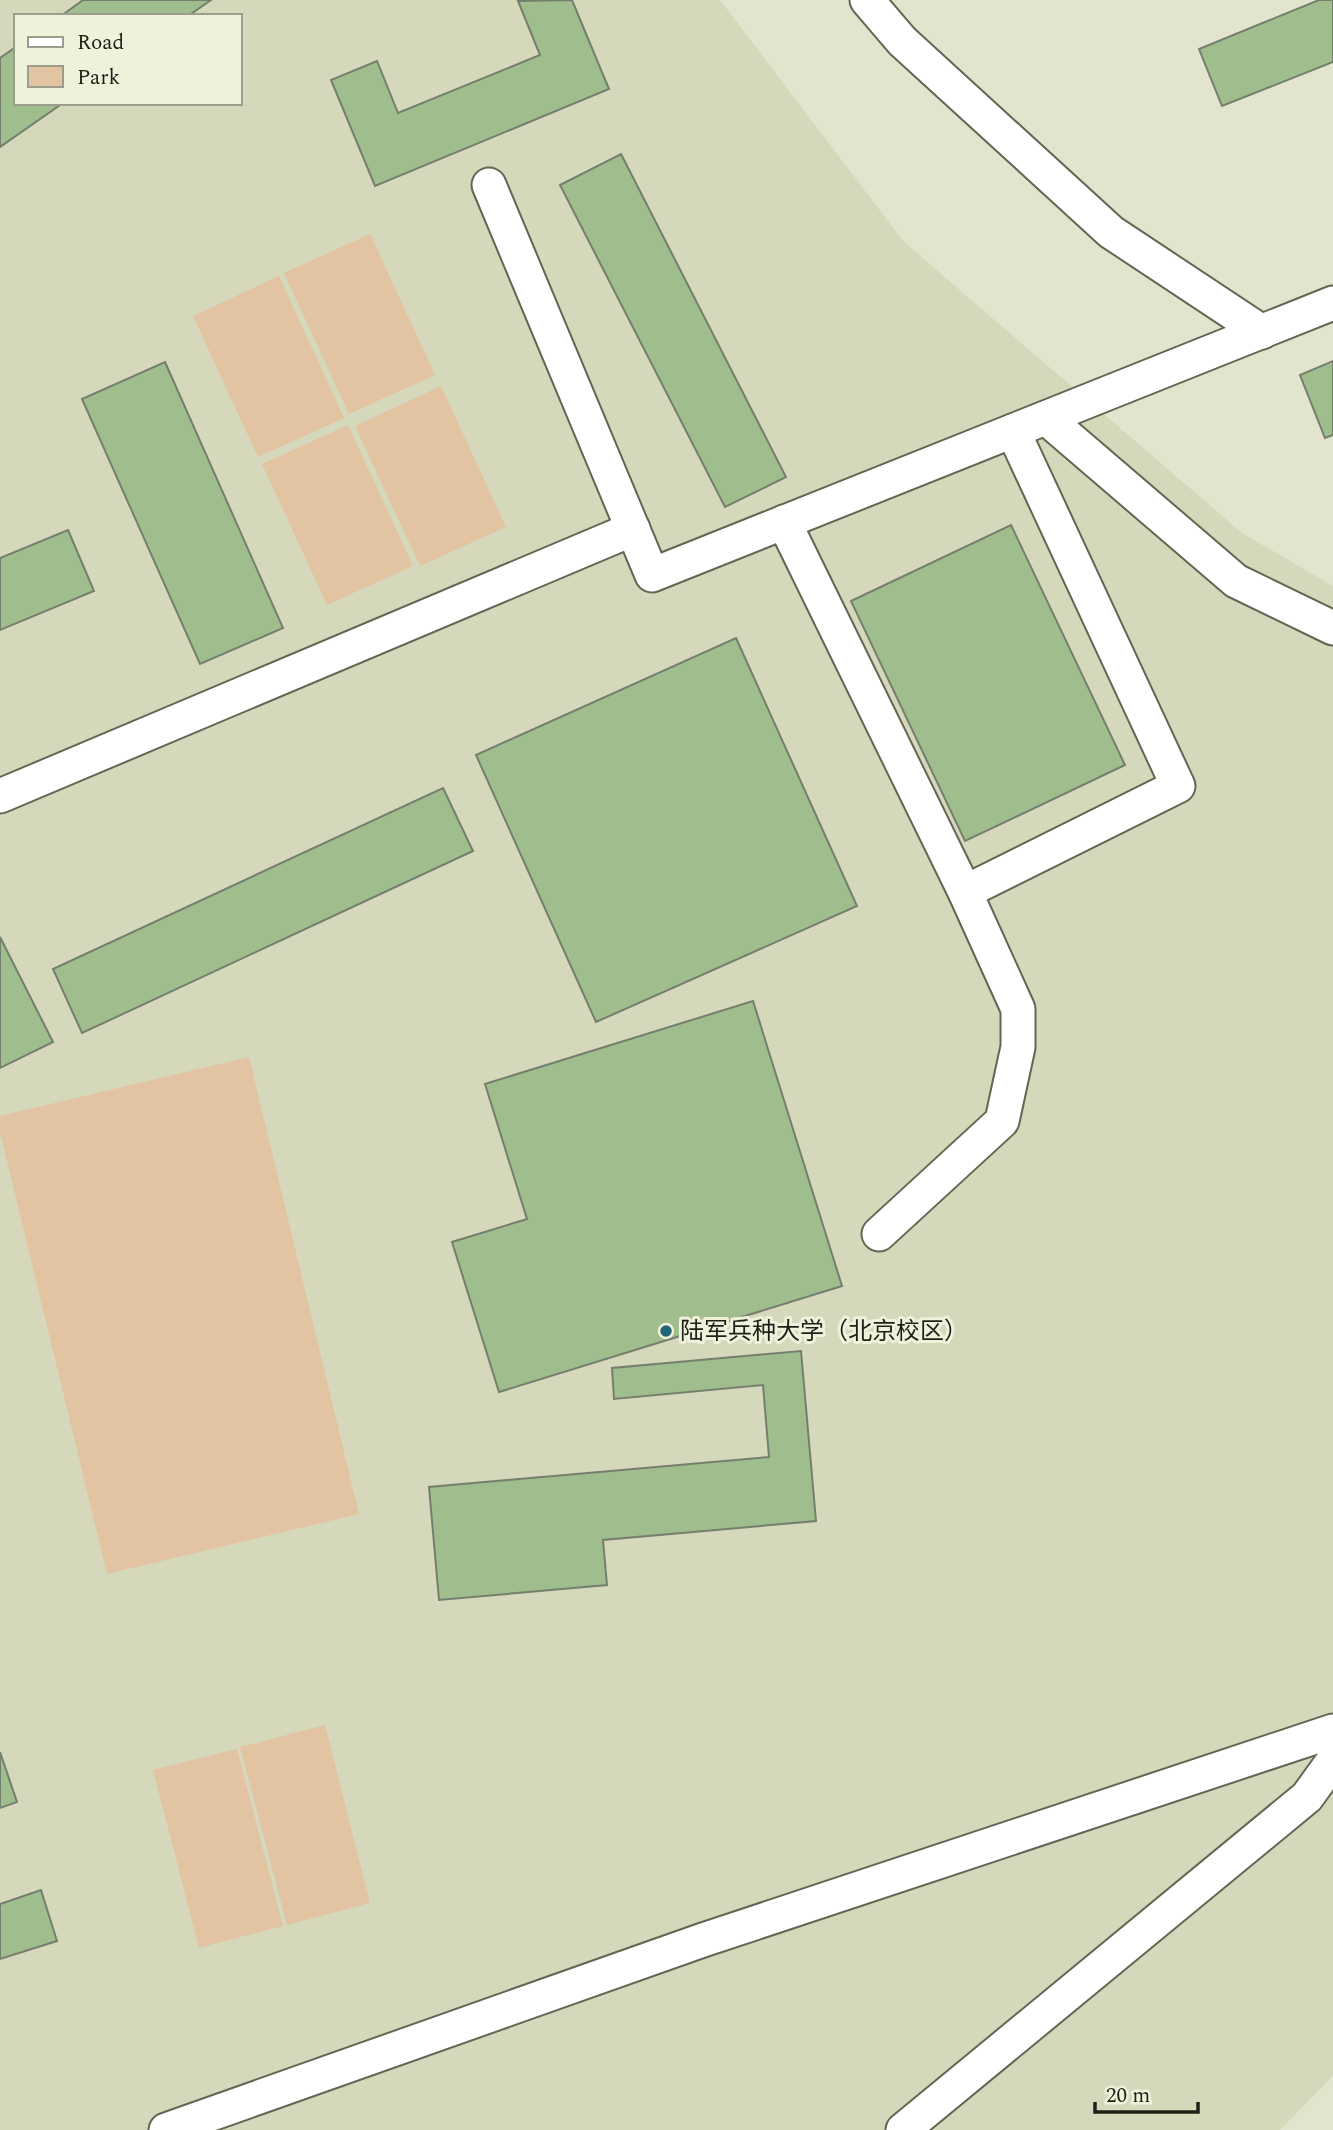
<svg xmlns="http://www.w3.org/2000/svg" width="1333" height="2130" viewBox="0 0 1333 2130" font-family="Spectral,'Noto Sans SC',serif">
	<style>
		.built { fill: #d5d8bb; fill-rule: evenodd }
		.green { fill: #e2c4a3 }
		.building { fill: #a0bd8e; stroke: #747f6d; stroke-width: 2 }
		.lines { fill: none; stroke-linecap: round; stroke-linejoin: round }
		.minor-casing { stroke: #636652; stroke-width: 37 }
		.minor { stroke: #fff; stroke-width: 33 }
		.poi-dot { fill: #226678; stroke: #eff1db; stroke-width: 2.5 }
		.labels { text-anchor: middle; stroke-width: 6; stroke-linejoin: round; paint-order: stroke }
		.poi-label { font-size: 24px; fill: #1e1f17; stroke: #eff1db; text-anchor: start }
	</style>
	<rect width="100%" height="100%" fill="#e2e4ce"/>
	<path class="built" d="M0,0H720L904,242L1242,533L1333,586V2076L1280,2130H0ZM16,16H240V103H16Z"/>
	<g class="green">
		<path d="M370,234L435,375L349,414L284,273Z"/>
		<path d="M279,276L344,418L258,457L193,316Z"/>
		<path d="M441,386L506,527L420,566L355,426Z"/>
		<path d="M348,425L413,566L327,605L262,464Z"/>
		<path d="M249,1057L359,1514L107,1574L0,1132V1116Z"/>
		<path d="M325,1725L370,1903L287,1925L240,1747Z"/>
		<path d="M237,1749L283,1926L199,1948L153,1770Z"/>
	</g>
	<g class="building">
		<path d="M83,0H211L188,16H61Z"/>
		<path d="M572,0L609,89L375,186L331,80L377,61L398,113L540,55L518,1Z"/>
		<path d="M1319,0H1333V62L1222,106L1199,49Z"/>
		<path d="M16,47V103H63L0,147V58Z"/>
		<path d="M621,154L786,477L725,507L560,185Z"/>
		<path d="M1333,361V435L1325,438L1300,375Z"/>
		<path d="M165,362L283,628L200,664L82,399Z"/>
		<path d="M1011,525L1125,765L965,841L851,601Z"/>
		<path d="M68,530L94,591L0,630V558Z"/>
		<path d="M736,638L857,906L596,1022L476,755Z"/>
		<path d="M443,788L473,851L82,1033L53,969Z"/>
		<path d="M0,937L53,1042L0,1068Z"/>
		<path d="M753,1001L842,1286L499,1392L452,1242L527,1219L485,1084Z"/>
		<path d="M801,1351L816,1521L603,1540L607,1585L439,1600L429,1487L769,1457L763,1385L614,1399L612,1368Z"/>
		<path d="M0,1752L17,1802L0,1808Z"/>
		<path d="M41,1890L57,1941L0,1959V1904Z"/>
	</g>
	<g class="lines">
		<g class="minor-casing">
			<g id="minor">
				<path d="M867,0L902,41L1111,232L1262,332"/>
				<path d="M489,185L652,575L1333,303"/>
				<path d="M1046,418L1236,581L1333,628"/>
				<path d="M784,522L965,892L1018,1009V1047L1002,1121L879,1234"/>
				<path d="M0,796L633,529"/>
				<path d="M965,892L1178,786L1013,431"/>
				<path d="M166,2130L703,1940L1333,1731"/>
				<path d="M903,2130L1307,1797L1333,1761"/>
			</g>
		</g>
		<use href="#minor" class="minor"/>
	</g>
	<circle class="poi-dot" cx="666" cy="1331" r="7"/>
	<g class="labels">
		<g class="poi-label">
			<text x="680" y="1339">陆军兵种大学（北京校区）</text>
		</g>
	</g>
	<rect x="14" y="14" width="228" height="91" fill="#eff1db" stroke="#9b9d8d" stroke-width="2"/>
	<rect x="28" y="37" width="35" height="10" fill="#ffffff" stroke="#9b9d8d" stroke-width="2"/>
	<text x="77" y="49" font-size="21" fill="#1e1f17">Road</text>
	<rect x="28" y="66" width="35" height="21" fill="#e2c4a3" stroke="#9b9d8d" stroke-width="2"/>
	<text x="77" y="84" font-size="21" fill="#1e1f17">Park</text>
	<path d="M1095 2102v10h103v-10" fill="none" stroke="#1e1f17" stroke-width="3.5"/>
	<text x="1106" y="2102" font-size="21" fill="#1e1f17" stroke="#eff1db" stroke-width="5" paint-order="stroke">20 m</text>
</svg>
